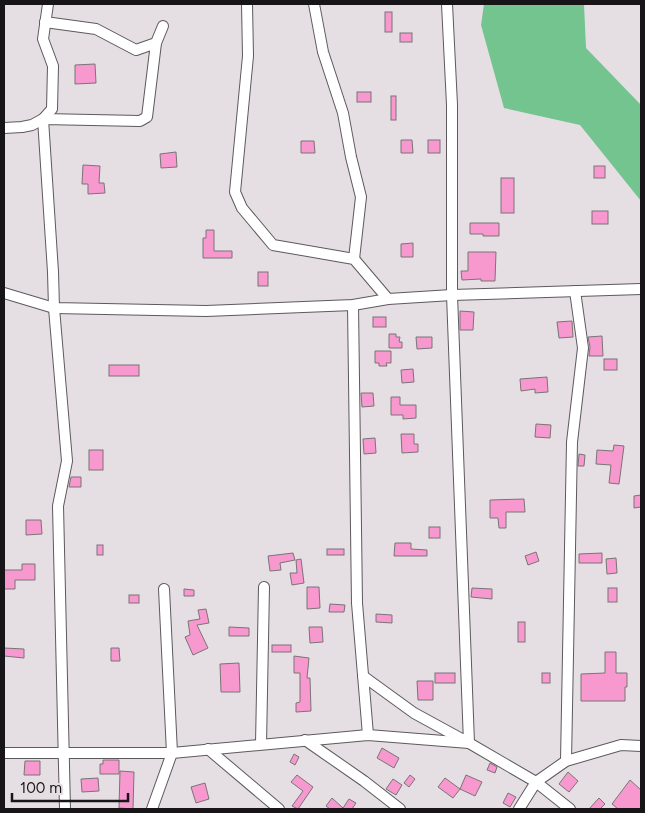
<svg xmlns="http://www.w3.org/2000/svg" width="645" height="813" viewBox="0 0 645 813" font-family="Figtree,sans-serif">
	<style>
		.green { fill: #73c48e }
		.building { fill: #f798ce; stroke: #7a7477 }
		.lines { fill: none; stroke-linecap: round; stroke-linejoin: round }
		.minor-casing { stroke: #5d595d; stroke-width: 12 }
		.minor { stroke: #fff; stroke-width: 10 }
	</style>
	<rect width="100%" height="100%" fill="#e5dfe4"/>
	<path class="green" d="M484,4H584L586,48L641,105V201L580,125L504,108L481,25Z"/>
	<g class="building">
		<rect x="385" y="12" width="7" height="20"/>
		<rect x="400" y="33" width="12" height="9"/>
		<path d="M95,64L96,83L75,84V65Z"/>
		<rect x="357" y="92" width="14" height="10"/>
		<rect x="391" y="96" width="5" height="24"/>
		<path d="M401,140H412L413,153H401Z"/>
		<rect x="428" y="140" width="12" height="13"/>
		<path d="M301,141H314L315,153H301Z"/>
		<path d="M176,152L177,167L161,168L160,154Z"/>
		<path d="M83,165L100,166L99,183H104L105,193L88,194V184H82Z"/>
		<rect x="594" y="166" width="11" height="12"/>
		<rect x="501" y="178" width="13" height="35"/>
		<rect x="592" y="211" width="16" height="13"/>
		<path d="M470,223H499V236H483V234H470Z"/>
		<path d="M206,230H214V251H232V258H203V238H206Z"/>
		<path d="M413,243V257H401V244Z"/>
		<path d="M468,252H496L495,281H481V279L462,280L461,271H468Z"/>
		<rect x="258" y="272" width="10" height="14"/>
		<path d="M460,311L474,312L473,330H460Z"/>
		<rect x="373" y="317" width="13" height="10"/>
		<path d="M572,321L573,337L559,338L557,322Z"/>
		<path d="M389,334H396V337H400L399,342H402V348H389Z"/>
		<path d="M602,336L603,356H589L590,347L588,337Z"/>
		<path d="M416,337H432V348L417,349Z"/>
		<path d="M375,351H391V363H386L387,366H379V363H375Z"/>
		<rect x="604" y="359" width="13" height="11"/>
		<rect x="109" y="365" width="30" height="11"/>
		<path d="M413,369L414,382L402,383L401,370Z"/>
		<path d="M547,377L548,392L535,393V389L521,391L520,379Z"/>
		<path d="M361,393H373L374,406L362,407Z"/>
		<path d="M391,397H400V405H416V418L403,419V415H391Z"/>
		<path d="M536,424L551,425L550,438L535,437Z"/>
		<path d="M401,434H414V444H418V452L402,453Z"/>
		<path d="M375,438L376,453L364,454L363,439Z"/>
		<path d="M614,445L624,446L619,484L609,483L611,465L596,464L597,450L613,451Z"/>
		<rect x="89" y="450" width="14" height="20"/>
		<path d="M579,454L585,455L584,466H578Z"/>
		<path d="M71,477H81V487H69Z"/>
		<path d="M641,495V507L634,508V496Z"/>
		<path d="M524,499L525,512H506V528H499L498,518H490V500Z"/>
		<path d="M26,520H41L42,534L26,535Z"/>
		<rect x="429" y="527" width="11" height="11"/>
		<path d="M395,543H411V549L427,550V556H394Z"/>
		<rect x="97" y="545" width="6" height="10"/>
		<rect x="327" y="549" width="17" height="6"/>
		<path d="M536,552L539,561L528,565L525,556Z"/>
		<path d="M293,553L295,560L280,563L281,570L270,571L268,556Z"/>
		<path d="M602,553V563H579V554Z"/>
		<path d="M616,558L617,573L607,574L606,559Z"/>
		<path d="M301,559L304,583L292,585L290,573H297L296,560Z"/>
		<path d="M22,564H35V580H15V589H4V570H22Z"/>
		<path d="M307,587H319L320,608L307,609Z"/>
		<path d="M472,588L492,589V599L471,597Z"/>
		<rect x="608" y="588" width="9" height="14"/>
		<path d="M184,589L194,590V596H184Z"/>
		<rect x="129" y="595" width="10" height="8"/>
		<path d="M330,604L345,605L344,612H329Z"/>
		<path d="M206,609L209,623L197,625L208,648L193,655L185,637L190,635L188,621L200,619L198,610Z"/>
		<path d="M376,614L392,615V623L376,622Z"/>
		<rect x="518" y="622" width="7" height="20"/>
		<path d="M229,627L249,628V636H229Z"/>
		<path d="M309,627H322L323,642L310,643Z"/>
		<rect x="272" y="645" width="19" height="7"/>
		<path d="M4,648L24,649V658L4,656Z"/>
		<path d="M111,648H119L120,661H111Z"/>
		<path d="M605,652H616V673H627V687H625V701H581V674L605,673Z"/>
		<path d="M294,656L309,658L307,678H310L311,711L296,712V703L300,702V673H294Z"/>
		<path d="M239,663L240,692H221L220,664Z"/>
		<rect x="435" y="673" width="20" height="10"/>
		<rect x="542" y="673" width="8" height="10"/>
		<path d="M417,681H433V700H418Z"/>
		<path d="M382,748L399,758L394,768L377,758Z"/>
		<path d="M294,754L299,757L295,765L290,762Z"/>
		<path d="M103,760H119V774H100V764H103Z"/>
		<path d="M25,761H40V775H24Z"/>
		<path d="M490,763L497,767L495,773L487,770Z"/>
		<path d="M120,771L134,772L133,809L119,808Z"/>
		<path d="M568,772L578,781L569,792L559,784Z"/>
		<path d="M297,775L313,787L298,809L292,806L303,791L291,782Z"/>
		<path d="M410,775L415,779L409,787L404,783Z"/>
		<path d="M466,775L482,782L475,796L460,789Z"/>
		<path d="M98,778L99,791L82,792L81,779Z"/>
		<path d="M445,778L460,789L453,798L438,787Z"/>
		<path d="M393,779L402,785L396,795L386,789Z"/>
		<path d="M630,780L641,790V809H618L612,804Z"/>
		<path d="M205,783L209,799L196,803L191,787Z"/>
		<path d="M508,793L516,797L510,807L503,803Z"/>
		<path d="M332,798L343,808L349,799L356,803L352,809H330L326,806Z"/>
		<path d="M599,798L605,804L600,809H589Z"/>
	</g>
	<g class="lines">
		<g class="minor-casing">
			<g id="minor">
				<path d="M247,4L248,56L235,192L242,208L273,245L354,259L388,299"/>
				<path d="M314,4L323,52L343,113L351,157L361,197L354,259"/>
				<path d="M45,22L96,29L136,50L156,43L163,26"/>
				<path d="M4,128L22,127L32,125L43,119L52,109L53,66L43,39L48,4"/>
				<path d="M4,293L54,308L206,311L353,305L388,299L452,295L641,289"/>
				<path d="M353,305L357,603L368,735"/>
				<path d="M363,676L414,713L469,743L452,295V105L447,4"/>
				<path d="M305,740L364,781L400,809"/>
				<path d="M261,744L264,587"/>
				<path d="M208,749L279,809"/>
				<path d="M4,753H172L368,735L469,743L536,782L570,809"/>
				<path d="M566,761L572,442L583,348L575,291"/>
				<path d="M65,809L58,506L67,461L54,308L53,272L43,119L140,121L147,117L156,43"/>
				<path d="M152,809L172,753L164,589"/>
				<path d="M519,809L536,782L566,761L621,745L641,746"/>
			</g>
		</g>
		<use href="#minor" class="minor"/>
	</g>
	<rect width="645" height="813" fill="none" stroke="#171517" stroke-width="10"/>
	<path d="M12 793v8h116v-8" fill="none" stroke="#171517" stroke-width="2.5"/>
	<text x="20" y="793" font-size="15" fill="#171517" stroke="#e5dfe4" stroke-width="4" paint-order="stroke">100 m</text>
</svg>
